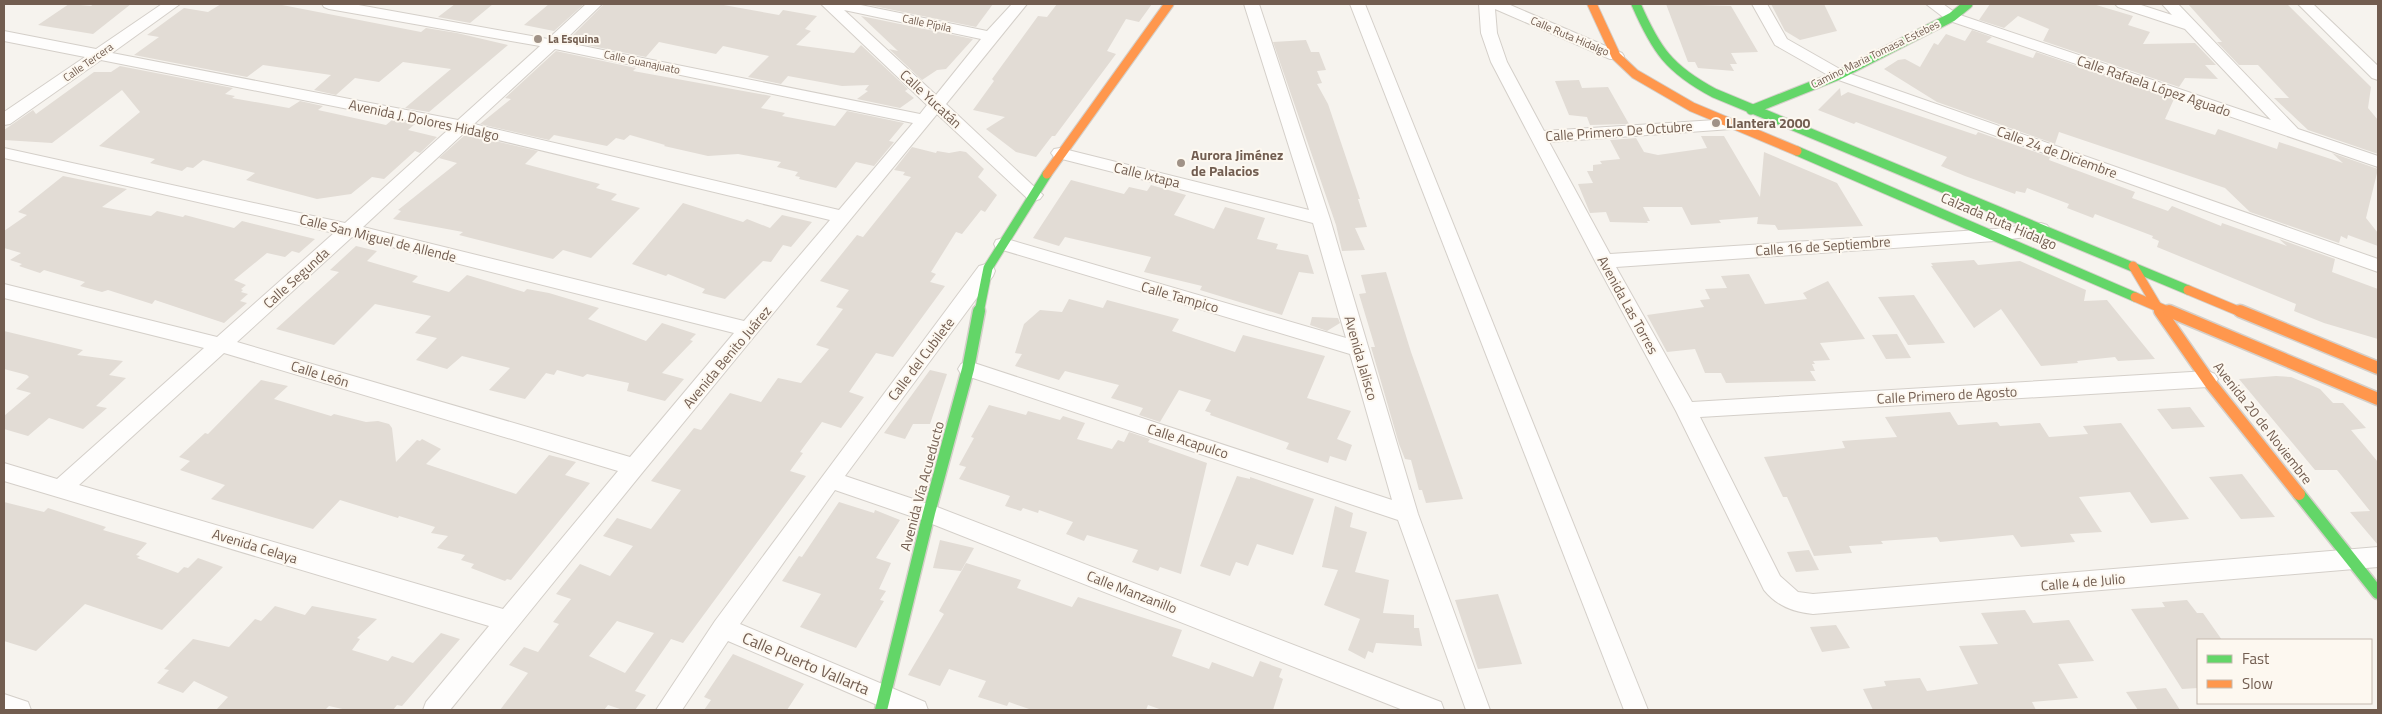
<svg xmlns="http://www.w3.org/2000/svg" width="2382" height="714" viewBox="0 0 2382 714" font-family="'Titillium Web',sans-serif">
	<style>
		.building { fill: #e2dcd5; fill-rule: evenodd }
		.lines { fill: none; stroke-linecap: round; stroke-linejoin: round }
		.street-casing { stroke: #d4cfc9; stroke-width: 2 }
		.fast-far1-casing { stroke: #d4cfc9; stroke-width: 11 }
		.fast-casing { stroke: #d4cfc9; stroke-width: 15 }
		.slow-far1-casing { stroke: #d4cfc9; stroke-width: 11 }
		.slow-casing { stroke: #d4cfc9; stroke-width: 15 }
		.street { fill: #fefdfc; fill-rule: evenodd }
		.fast-far1 { stroke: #63d668; stroke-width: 9 }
		.fast { stroke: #63d668; stroke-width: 12 }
		.slow-far1 { stroke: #ff974d; stroke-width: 9 }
		.slow { stroke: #ff974d; stroke-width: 12 }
		.poi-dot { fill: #a09287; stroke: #fdf8f0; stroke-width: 2 }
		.labels { text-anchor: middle; stroke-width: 4; stroke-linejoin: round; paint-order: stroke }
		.far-street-label { font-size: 11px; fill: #725d50; stroke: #fdf8f0 }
		.far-poi-label { font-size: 11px; font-weight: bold; fill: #725d50; stroke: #fdf8f0; text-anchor: start }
		.street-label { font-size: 14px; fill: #725d50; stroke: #fdf8f0 }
		.poi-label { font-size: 14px; font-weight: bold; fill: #725d50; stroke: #fdf8f0; text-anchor: start }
		.near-street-label { font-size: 16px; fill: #725d50; stroke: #fdf8f0 }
	</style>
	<rect width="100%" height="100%" fill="#f6f3ee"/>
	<g class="building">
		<path d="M69,4L91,6L94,4H131L93,34L38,25Z"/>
		<path d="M221,4H277L421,32L426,28L457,33L508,45L429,112L405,108L451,69L403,62L379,82L355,78L336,95L314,90L331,75L263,65L247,77L134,55L159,37L147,35L184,8L208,12Z"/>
		<path d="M455,4H493L470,23L438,17Z"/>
		<path d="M549,4H584L554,31L524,25Z"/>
		<path d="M604,4H718L779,15L783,10L817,16L805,29L811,31L796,45L854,53L861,45L908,89L905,91L914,98L900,108L857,99L868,91L865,90L869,85L842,86L788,76L781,84L748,77L769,56L723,46L716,54L659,42L646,57L567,41Z"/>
		<path d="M864,4H993L976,27Z"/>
		<path d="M1057,4H1152L1139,22L1126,19L1107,51L1116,54L1055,136H1052L1036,157L1016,152L986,129L1005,117L973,110L994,81L992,79L1038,16L1047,17Z"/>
		<path d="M1666,4L1731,6L1758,52L1731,53L1737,64H1730L1734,71L1698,68L1695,62H1688Z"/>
		<path d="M1771,4H1824L1837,31L1800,40L1785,31Z"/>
		<path d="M1990,4H2093L2133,16L2128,25L2150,32L2143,44L2195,43L2216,65H2205L2218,79L2185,78L2179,87L2043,41L2049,29L2018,16L2004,28L1979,20Z"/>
		<path d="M2188,4H2287L2371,87L2368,108L2378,120V154L2308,130L2274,98H2289L2258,65H2239L2217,42H2222Z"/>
		<path d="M861,16L973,39L946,69L937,70L922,80L889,49L898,51Z"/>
		<path d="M1972,30L1992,37L1986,42L2033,58L2036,52L2174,99L2165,119L2215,135L2218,129L2277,149L2279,142L2343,163L2332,153L2378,169L2366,218L2378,233V246L2348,235L2347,239L2341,236L2339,243L2250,212L2225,188L2059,132L2055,144L1937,102L1884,69L1898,60L1905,59L1920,67L1934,43L1938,45L1946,34L1965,41Z"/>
		<path d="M1306,40L1311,52H1319L1326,70L1317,71L1322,83L1317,84L1328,104L1360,199H1358L1367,227L1355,228L1365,250L1342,251L1336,225L1273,42Z"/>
		<path d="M556,51L636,68L633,71L771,96L761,108L785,113L782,116L835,126L847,111L904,123L889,141L894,142L874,166L856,162L836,188L799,179L800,177L795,176L798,172L777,167L781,162L738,154L708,156L664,146L665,145L630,135L624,140L616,138L607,146L554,135L549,140L480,124L511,99L505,98Z"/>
		<path d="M120,66L233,88L225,94L235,96L232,98L289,108L300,101L323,106L318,110L386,125L392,120L415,124L408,130L437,137L420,153L415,151L384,179L372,177L351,194L317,199L246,180L255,173L203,160L193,168L187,167L182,171L150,163L155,159L99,146L140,112L122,90L52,143L4,140V130L33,110L36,114L94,72H111Z"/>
		<path d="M1579,80L1582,88L1608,87L1629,124L1590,125L1587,117L1569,115L1555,81Z"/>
		<path d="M1840,88L1841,96L1848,92L1976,135L1978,132L2050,157L2049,160L2135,192L2132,198L2168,211L2172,206L2221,226L2222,223L2287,246L2279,239L2335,259L2332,272L2378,289V339L2324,323L2294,311L2296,304L2157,247L2159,241L2152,238L2153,236L2095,214L2093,218L2067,208L2069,204L2027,188L2025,193L2016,191L2015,194L1965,176L1941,166L1947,157L1856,122L1854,124L1818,110Z"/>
		<path d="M466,134L538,151L525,164L600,184L596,188L617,194L611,200L640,208L591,258L563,250L553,259L459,235L463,232L393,219L401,211L398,210L457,163L439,158Z"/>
		<path d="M1701,136H1724L1760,197L1764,152L1837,183L1863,226L1778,230L1775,225L1757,224L1758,217L1719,220L1721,223L1691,225L1682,207H1643L1650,221H1647L1648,223L1610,222L1606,212L1590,213L1578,184L1593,183L1587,171H1593V165L1602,164L1600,161L1620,159L1610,140L1636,138L1644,152L1658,155L1707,148Z"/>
		<path d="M912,147L936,153L937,151L949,153L960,151L966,152L984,169L978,177L997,195L985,212L981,210L962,234L956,232L931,272L936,274L930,282L945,286L893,357L876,353L849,392L864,397L841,428L822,422L800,452L803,453L790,471L806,476L683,643L671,639L635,691L646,695L635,710H623L608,705L604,710H500L528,673L509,665L524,647L538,652L559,624L553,622L571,599L556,594L580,564L610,576L633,546L603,536L617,518L651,529L681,490L651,481L694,428L701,430L730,393L761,402L778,378L801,383L829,349L816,345L843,309L836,307L849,290L820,281L857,235L863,237L911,177L903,175L905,172L894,170ZM617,621L654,633L625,673L589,656Z"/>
		<path d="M63,176L127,189L102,207L151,216L157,211L183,217L185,215L234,228L242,221L315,239L299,253L292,251L285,257L267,253L234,280L246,285L241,289L243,290L241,292L248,294L240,301L247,303L224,323L155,300L152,304L108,290L102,292L80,286L85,282L44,270L40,273L19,266L22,264L10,260L21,253L4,248V231L27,215L18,212Z"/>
		<path d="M1071,180L1124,194L1129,187L1147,191L1151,185L1186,195L1174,215L1214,229L1225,207L1265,218L1257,239L1278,244L1276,249L1308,255L1314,274L1299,272L1282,315L1200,290L1202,286L1144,272L1151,257L1065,237L1059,246L1033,238Z"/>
		<path d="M683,203L743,222L747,219L770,228L782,215L812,222L791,247L783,245L771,262L763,261L725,299L702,293L705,289L668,274L666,276L632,264Z"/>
		<path d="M356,246L377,251L367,261L418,276L412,282L449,292L467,275L524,292L527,289L549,293L599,308L588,319L646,341L662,323L696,334L690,340L693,341L662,373L684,379L665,401L627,391L629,383L587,374L583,377L557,370L554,375L546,373L525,399L489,390L510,368L462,356L447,369L416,360L437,338L415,333L431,316L375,304L334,345L276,329L339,272L330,270Z"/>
		<path d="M1974,260L1978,265L2020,261L2086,290L2084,301L2107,300L2155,359L2118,361L2115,357L2077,361L2078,363L2041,366L2001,309L1974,328L1931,266H1933L1931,263Z"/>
		<path d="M1386,272L1411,352L1463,499L1426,503L1422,490H1419L1411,460L1405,459L1399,444L1371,347H1375L1359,294L1366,293L1361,275Z"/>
		<path d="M1749,274L1765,304L1807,299L1803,293L1828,281L1865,339L1820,343L1830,360L1813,361L1815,364H1812L1815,371H1810L1816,381L1726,383L1721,373H1705L1695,349L1667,352L1647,315L1704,307L1700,300L1710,299L1705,289L1727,288L1721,276Z"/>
		<path d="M1914,295L1945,343L1908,345L1878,297Z"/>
		<path d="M1069,299L1103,308L1107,300L1179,319L1172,331L1235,352L1243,335L1325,356L1307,398L1351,411L1337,439L1352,445L1346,461L1330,456L1328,463L1286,449L1289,443L1210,415L1211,413L1205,411L1211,400L1179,390L1160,422L1139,415L1143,408L1111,398L1119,385L1065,371L1059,380L1015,366L1022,354L1015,353L1024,324L1040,310L1062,312Z"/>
		<path d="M1312,317L1338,318L1340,323L1327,331L1310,325Z"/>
		<path d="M4,331L83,350L77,355L123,361L109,375L126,378L96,406L107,408L83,429L49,418L28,436L4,429V416L31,393L16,389L29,377L27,375L4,369Z"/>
		<path d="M1897,334L1911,358L1886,359L1872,335Z"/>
		<path d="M930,370L947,374L930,424H913L905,439L884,433Z"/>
		<path d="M2276,376L2291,377L2320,389L2333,403H2343L2366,428L2351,430L2378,462V545L2350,512L2370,511L2337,470H2315L2239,379Z"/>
		<path d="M261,380L288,386L274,399L331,416L334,414L366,422L378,421L389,424L392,428L396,462L417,440L420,441L422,439L441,449L426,464L516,494L549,455L576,462L565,475L590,483L511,580L507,579L505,581L471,568L474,564L461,560L465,555L437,548L448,536L431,533L435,527L399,516L398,518L340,500L313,529L211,499L225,485L180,470L190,461L179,457L205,433L208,434Z"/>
		<path d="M989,405L1026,415L1028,411L1060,420L1063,416L1085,423L1077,439L1112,449L1118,440L1124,442L1129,432L1150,439L1148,442L1207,463L1181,574L1160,567L1158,571L1132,562L1138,550L1087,535L1084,541L1066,534L1073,522L1039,510L1038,513L1023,508L1021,511L1005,506L1010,496L959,479L966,467L959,465L974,438L971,437Z"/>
		<path d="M2190,407L2205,427L2172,429L2157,409Z"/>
		<path d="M1950,412L1958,425L1997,422L2000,426L2040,423L2049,437L2088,434L2083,426L2121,423L2189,519L2151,523L2130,492L2079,497L2102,532L2070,534L2075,542L2021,547L2013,535L1940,542L1937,537L1881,541L1883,544L1849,546L1852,553L1814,556L1787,497H1783L1764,457L1845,448L1842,441L1897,437L1885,417Z"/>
		<path d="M2242,474L2275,517L2241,519L2209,477Z"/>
		<path d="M1237,476L1250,479V477L1314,499L1293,555L1257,544L1248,566L1236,562L1230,576L1200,566Z"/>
		<path d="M4,502L44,512L48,508L106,527L103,530L147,543L136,555L140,556L137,558L178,573L184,567L188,568L198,558L223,567L162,630L85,604L36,651L4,641Z"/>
		<path d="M839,502L874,513L875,510L900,520L876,558L891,563L879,589L886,591L880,600L884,601L856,648L800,627L821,594L782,581L799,556L802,557Z"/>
		<path d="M1335,506L1353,513L1350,527L1367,532L1355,572L1389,580L1383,613L1414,615V628H1419L1422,646L1376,643L1373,653L1368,651L1365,659L1348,650L1360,619L1324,605L1338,570L1322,567Z"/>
		<path d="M940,540L974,548L961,571L933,568Z"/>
		<path d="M1809,550L1819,570L1796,572L1787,552Z"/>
		<path d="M966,563L1021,580L1017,588L1072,607L1078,597L1182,630L1172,656L1209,669L1212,662L1253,677L1260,661L1282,669L1279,677L1283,679L1273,710H1162L1148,705L1146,710H1032L1009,702L1007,706L978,697L986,681L949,669L940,686L908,675L944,614L939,611Z"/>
		<path d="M1498,594L1522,664L1478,669L1455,600Z"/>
		<path d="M2187,600L2197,613H2203L2222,640H2198V688L2182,689L2131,609L2165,607L2162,602Z"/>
		<path d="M275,606L305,615L312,606L377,619L357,638L360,639L352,650L388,661L392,656L413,663L441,633L460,639L402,706L397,705L393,710H347L329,706L325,710H216L228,697L194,681L183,693L157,683L169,670L164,669L193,639L229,647L255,619L261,621Z"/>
		<path d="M2025,610L2033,623L2069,620L2094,661L2058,664L2078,698L2032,702L2036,710H1873L1863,689L1886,686L1884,681L1920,678L1927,691L1978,684L1959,646L1998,644L1981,613Z"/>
		<path d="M1836,625L1850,648L1822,652L1810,627Z"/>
		<path d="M733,654L804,684L787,710H704L711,700L704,697Z"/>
		<path d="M2166,688L2180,710H2138L2126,692Z"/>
	</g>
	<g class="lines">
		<g class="street-casing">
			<g id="street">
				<path d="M162,4H180L112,53L458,120L540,46L329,9L324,7L322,4H353L548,39L586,4H602L563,42L920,114L927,105L821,4H856L987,31L1012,4H1027L946,104L1043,195L1040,199L1034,201L1028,199L937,114L642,473L450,710H423L426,702L489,626L4,481V463L57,479L204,348L4,298V284L217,337L334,233L4,158V148L345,223L449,129L101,60L10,124L4,125V112L85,57L4,41V31L96,49ZM844,10L981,39L936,95ZM555,49L913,123L839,210L474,124ZM465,132L830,220L744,321L363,227ZM352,237L734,333L630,457L237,342ZM224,353L618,471L503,609L79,485Z"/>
				<path d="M1244,4H1259L1330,219L1418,514L1490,710H1466L1398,520L961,374L958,369L961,364L968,361L1392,500L1350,354L996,248L994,244L996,240L1003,238L1346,338L1313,223L1054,157L1051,153L1054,149L1060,148L1309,210Z"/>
				<path d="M1350,4H1365L1648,710H1624Z"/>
				<path d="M1479,4H1508L1622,53L1624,56L1622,59H1610L1495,9L1497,33L1507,62L1544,131L1731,119L1737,120L1739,124L1737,128L1731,129L1549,142L1610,254L1995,229L2041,223L2047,225L2050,229L2047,233L2041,235L1995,241L1616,267L1692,402L2208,371L2215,374L2218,379L2215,384L2208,387L1700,417L1780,576L1798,592L1813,594L2378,547V567L1813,614C1793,612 1777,606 1764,590L1676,411L1595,261L1491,62L1481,33Z"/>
				<path d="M1752,4H1767L1787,39L1845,72L2378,259V272L1833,78L1775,45Z"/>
				<path d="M1926,4H1943L1957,14L2271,120L2185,29L2118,7L2115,4H2138L2172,15L2162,4H2178L2298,129L2378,156V167L1947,20Z"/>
				<path d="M2298,4H2313L2378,66V80L2372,78Z"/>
				<path d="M986,264L993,266L995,271L993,276L845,476L937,507L1441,702L1444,710H1403L922,520L835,490L740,624L925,702L928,710H889L728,641L682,710H656L715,621L979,266Z"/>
				<path d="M4,694L28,702L31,710H4Z"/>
			</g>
		</g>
		<g class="fast-far1-casing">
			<g id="fast-far1">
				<path d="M1636,4C1656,50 1669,69 1714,93L2188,290"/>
				<path d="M1751,110L1839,75L1952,17L1968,4"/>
				<path d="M1797,151L2135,297"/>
				<path d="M979,313L988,268L1047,174"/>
			</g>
		</g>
		<g class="fast-casing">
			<g id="fast">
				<path d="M2299,494L2378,593"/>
				<path d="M881,710L929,513L968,369L979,311"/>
			</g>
		</g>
		<g class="slow-far1-casing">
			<g id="slow-far1">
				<path d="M1592,4L1616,56L1635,74L1692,107L1797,151"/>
				<path d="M1047,174L1169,4"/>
				<path d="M2133,266L2161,313"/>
				<path d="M2188,290L2243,313"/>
				<path d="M2135,297L2172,313"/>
			</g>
		</g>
		<g class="slow-casing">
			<g id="slow">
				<path d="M2160,311L2211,384L2299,494"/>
				<path d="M2169,311L2378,399"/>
				<path d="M2240,311L2378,368"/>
			</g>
		</g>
		<use href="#street" class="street"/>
		<use href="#fast-far1" class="fast-far1"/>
		<use href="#fast" class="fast"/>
		<use href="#slow-far1" class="slow-far1"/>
		<use href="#slow" class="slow"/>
	</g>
	<g class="poi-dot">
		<circle cx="538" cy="39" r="5"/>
		<circle cx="1716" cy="123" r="5"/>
		<circle cx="1181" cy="163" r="5"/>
	</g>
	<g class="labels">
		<g class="far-street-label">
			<text transform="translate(927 23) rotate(12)" y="4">Calle Pípila</text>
			<text transform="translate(1570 36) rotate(23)" y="4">Calle Ruta Hidalgo</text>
			<text transform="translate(1875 54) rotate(-26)" y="4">Camino Maria Tomasa Estebes</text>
			<text transform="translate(88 62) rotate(-35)" y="4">Calle Tercera</text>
			<text transform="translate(642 62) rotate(12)" y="4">Calle Guanajuato</text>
		</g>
		<g class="far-poi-label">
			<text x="548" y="43">La Esquina</text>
		</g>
		<g class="street-label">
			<text transform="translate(2154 86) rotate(19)" y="5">Calle Rafaela López Aguado</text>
			<text transform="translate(931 99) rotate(43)" y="5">Calle Yucatán</text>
			<text transform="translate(424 120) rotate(12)" y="5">Avenida J. Dolores Hidalgo</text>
			<text transform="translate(1619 131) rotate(-4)" y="5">Calle Primero De Octubre</text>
			<text transform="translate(2057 152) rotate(20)" y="5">Calle 24 de Diciembre</text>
			<text transform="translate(1147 175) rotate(14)" y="5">Calle Ixtapa</text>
			<text transform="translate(1999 221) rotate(23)" y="5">Calzada Ruta Hidalgo</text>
			<text transform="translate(378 238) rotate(14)" y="5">Calle San Miguel de Allende</text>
			<text transform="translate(1823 246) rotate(-4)" y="5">Calle 16 de Septiembre</text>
			<text transform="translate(296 278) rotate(-42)" y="5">Calle Segunda</text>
			<text transform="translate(1180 297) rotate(16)" y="5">Calle Tampico</text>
			<text transform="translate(1628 305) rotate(61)" y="5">Avenida Las Torres</text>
			<text transform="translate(727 357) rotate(-50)" y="5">Avenida Benito Juárez</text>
			<text transform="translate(1361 358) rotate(74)" y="5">Avenida Jalisco</text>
			<text transform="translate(921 359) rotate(-53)" y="5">Calle del Cubilete</text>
			<text transform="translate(320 374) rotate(17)" y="5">Calle León</text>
			<text transform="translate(1947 395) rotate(-3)" y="5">Calle Primero de Agosto</text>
			<text transform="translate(2263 423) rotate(52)" y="5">Avenida 20 de Noviembre</text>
			<text transform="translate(1188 441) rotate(18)" y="5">Calle Acapulco</text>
			<text transform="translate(922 486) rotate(-75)" y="5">Avenida Vía Acueducto</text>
			<text transform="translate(255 546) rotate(17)" y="5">Avenida Celaya</text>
			<text transform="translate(2083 582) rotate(-5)" y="5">Calle 4 de Julio</text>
			<text transform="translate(1132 592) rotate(21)" y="5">Calle Manzanillo</text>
		</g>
		<g class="poi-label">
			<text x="1726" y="128">Llantera 2000</text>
			<text x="1191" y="160">Aurora Jiménez<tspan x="1191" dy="16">de Palacios</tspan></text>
		</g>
		<g class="near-street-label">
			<text transform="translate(806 663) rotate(23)" y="6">Calle Puerto Vallarta</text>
		</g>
	</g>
	<rect width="2382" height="714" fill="none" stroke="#725d50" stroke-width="10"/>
	<rect x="2197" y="639" width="175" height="65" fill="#fdf8f0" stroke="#c5bab0"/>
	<rect x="2207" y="655" width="25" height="8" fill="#63d668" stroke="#c5bab0"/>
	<text x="2242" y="664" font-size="15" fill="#725d50">Fast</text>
	<rect x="2207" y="680" width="25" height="8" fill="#ff974d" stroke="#c5bab0"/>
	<text x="2242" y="689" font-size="15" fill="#725d50">Slow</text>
</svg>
